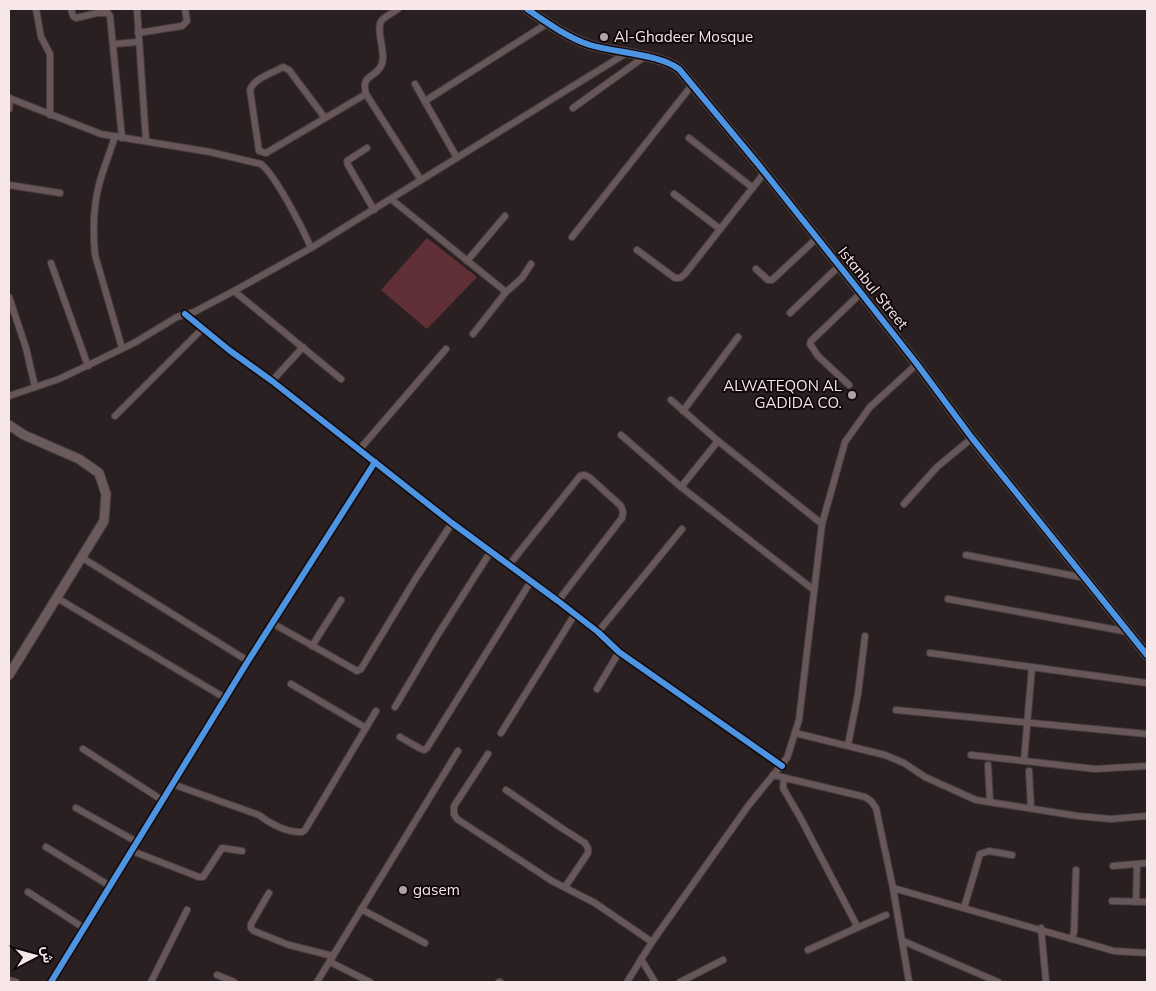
<svg xmlns="http://www.w3.org/2000/svg" width="1156" height="991" viewBox="0 0 1156 991" font-family="Mulish,Vazirmatn,sans-serif">
	<style>
		.forest { fill: #613037 }
		.lines { fill: none; stroke-linecap: round; stroke-linejoin: round }
		.street-casing { stroke: #473d3e; stroke-width: 8 }
		.secondary-casing { stroke: #473d3e; stroke-width: 11 }
		.street { stroke: #675759; stroke-width: 6 }
		.secondary { stroke: #6b5a5c; stroke-width: 9 }
		.cycleway-casing { stroke: #120809; stroke-width: 9 }
		.cycleway { stroke: #4d94e3; stroke-width: 6 }
		.poi-dot { fill: #b0a1a3; stroke: #120809; stroke-width: 2 }
		.labels { text-anchor: middle; stroke-width: 4; stroke-linejoin: round; paint-order: stroke }
		.poi-label { font-size: 15px; fill: #f7e7e9; stroke: #120809; text-anchor: start }
		.street-label { font-size: 15px; fill: #f7e7e9; stroke: #120809 }
	</style>
	<rect width="100%" height="100%" fill="#2b2021"/>
	<path class="forest" d="M427,238L477,277L427,329L381,290Z"/>
	<g class="lines">
		<g class="street-casing">
			<g id="street">
				<path d="M36,9L41,37L50,54V115"/>
				<path d="M71,9L73,16L76,18L97,13H108L110,16L122,138"/>
				<path d="M137,9L146,141"/>
				<path d="M398,9C394,12 386,16 382,20C374,30 388,54 381,66C374,79 361,74 366,94L421,180"/>
				<path d="M138,33L182,26L187,21L185,9"/>
				<path d="M114,44L138,42"/>
				<path d="M415,84L457,158"/>
				<path d="M9,98L101,134L210,152L261,164C276,176 303,229 311,248"/>
				<path d="M425,101L548,23"/>
				<path d="M573,108L644,57"/>
				<path d="M9,109L10,98"/>
				<path d="M325,118L289,70L283,67C273,73 254,78 250,90L259,151L266,153L366,94"/>
				<path d="M115,136C110,153 103,169 99,185C93,207 93,233 95,255L122,348"/>
				<path d="M689,138L753,188"/>
				<path d="M367,148L347,161L348,165L374,210"/>
				<path d="M9,185L60,193"/>
				<path d="M674,194L720,229"/>
				<path d="M391,199L506,292"/>
				<path d="M572,237L692,85"/>
				<path d="M637,250L675,278H680L685,274L765,172"/>
				<path d="M467,261L505,216"/>
				<path d="M51,263L88,366"/>
				<path d="M756,269L768,280H772L817,238"/>
				<path d="M234,291L341,379"/>
				<path d="M9,297L26,348L35,387"/>
				<path d="M790,313L839,266"/>
				<path d="M185,314L229,350L272,381L452,523L558,601L598,632L619,652L782,766"/>
				<path d="M473,334L506,292L522,278L531,264"/>
				<path d="M272,381L303,347"/>
				<path d="M849,385L818,356L810,344L811,341L861,293"/>
				<path d="M9,396L59,379L78,370L134,343L177,317L194,312L234,291L311,248L625,54"/>
				<path d="M671,400L718,441L822,524"/>
				<path d="M683,411L738,337"/>
				<path d="M115,416L203,328"/>
				<path d="M621,435L681,487L814,590"/>
				<path d="M359,450L446,349"/>
				<path d="M681,487L718,441"/>
				<path d="M904,504L937,467L972,438"/>
				<path d="M966,555L1085,578"/>
				<path d="M81,557L248,661"/>
				<path d="M509,565L580,476L584,475L589,477L621,506L623,512L622,518L558,601"/>
				<path d="M57,598L225,698"/>
				<path d="M948,599L1129,632"/>
				<path d="M272,623L352,668L357,671L361,669L416,578L452,523"/>
				<path d="M598,632L682,529"/>
				<path d="M312,646L341,600"/>
				<path d="M930,653L1147,683"/>
				<path d="M291,684L366,728"/>
				<path d="M597,689L619,652"/>
				<path d="M395,707L437,636L491,551"/>
				<path d="M896,710L1147,734"/>
				<path d="M501,733L575,614"/>
				<path d="M795,733L885,755L904,763L925,777L976,800L1078,816L1111,819L1147,816"/>
				<path d="M400,737L421,749L424,750L427,748L531,581"/>
				<path d="M848,745L858,694L865,636"/>
				<path d="M83,749L162,800"/>
				<path d="M488,754L454,806V814L457,819L552,881L595,903L652,942"/>
				<path d="M971,755L1095,769L1147,766"/>
				<path d="M1024,761L1032,667"/>
				<path d="M988,765L990,802"/>
				<path d="M1029,771L1031,808"/>
				<path d="M773,775L865,797L871,801L876,808L893,888L909,982"/>
				<path d="M784,778L783,788L800,817L856,924V927L852,930L808,950"/>
				<path d="M172,784L259,815C270,824 288,833 302,832L305,830L376,711"/>
				<path d="M506,790L563,829L585,843L588,848V853L565,887"/>
				<path d="M76,808L137,842"/>
				<path d="M46,847L110,886"/>
				<path d="M132,851L199,877H203L222,848L242,851"/>
				<path d="M1113,866L1147,863"/>
				<path d="M893,888L1072,939L1074,932L1076,870"/>
				<path d="M28,892L84,928"/>
				<path d="M269,893L251,924V928L254,931L289,945L333,956"/>
				<path d="M1112,901L1147,902"/>
				<path d="M1136,902L1137,864"/>
				<path d="M964,908L980,854L989,851L1012,855"/>
				<path d="M361,909L425,943"/>
				<path d="M1041,928L1046,982"/>
				<path d="M852,930L886,915"/>
				<path d="M1072,939L1114,951L1147,953"/>
				<path d="M903,941L998,982"/>
				<path d="M641,959L655,982"/>
				<path d="M330,962L370,982"/>
				<path d="M217,975L234,982"/>
				<path d="M9,980L16,982"/>
				<path d="M51,982L248,661L375,462"/>
				<path d="M151,982L187,910"/>
				<path d="M317,982L458,751"/>
				<path d="M499,982H500"/>
				<path d="M627,982L652,942L748,806L787,758L799,720L822,524L845,442L870,407L917,364"/>
				<path d="M680,982L723,960"/>
			</g>
		</g>
		<g class="secondary-casing">
			<g id="secondary">
				<path d="M527,9C546,22 568,38 590,45C616,53 659,54 679,69L758,164L861,293L917,364L972,438L1147,655"/>
				<path d="M9,425L24,435L79,459L99,473L106,494L104,521L9,675"/>
			</g>
		</g>
		<use href="#street" class="street"/>
		<use href="#secondary" class="secondary"/>
		<g class="cycleway-casing">
			<g id="cycleway">
				<path d="M527,9C546,22 568,38 590,45C616,53 659,54 679,69L758,164L861,293L917,364L972,438L1147,655"/>
				<path d="M185,314L229,350L272,381L452,523L558,601L598,632L619,652L782,766"/>
				<path d="M51,982L248,661L375,462"/>
			</g>
		</g>
		<use href="#cycleway" class="cycleway"/>
	</g>
	<g class="poi-dot">
		<circle cx="604" cy="37" r="5"/>
		<circle cx="852" cy="395" r="5"/>
		<circle cx="403" cy="890" r="5"/>
	</g>
	<g class="labels">
		<g class="poi-label">
			<text x="614" y="42">Al-Ghadeer Mosque</text>
			<text x="842" y="391" text-anchor="end">ALWATEQON AL<tspan x="842" dy="17">GADIDA CO.</tspan></text>
			<text x="413" y="895">gasem</text>
		</g>
		<g class="street-label">
			<text transform="translate(873 288) rotate(51)" y="5">Istanbul Street</text>
		</g>
	</g>
	<rect width="1156" height="991" fill="none" stroke="#f7e7e9" stroke-width="20"/>
	<g transform="translate(35 956) rotate(84)" stroke="#120809" stroke-width="4" paint-order="stroke">
	<path d="M0-4L9 19L0 12L-9 19Z" fill="#f7e7e9"/>
	<text y="-8" font-size="14" font-weight="bold" text-anchor="middle" fill="#f7e7e9">ش</text>
	</g>
</svg>
